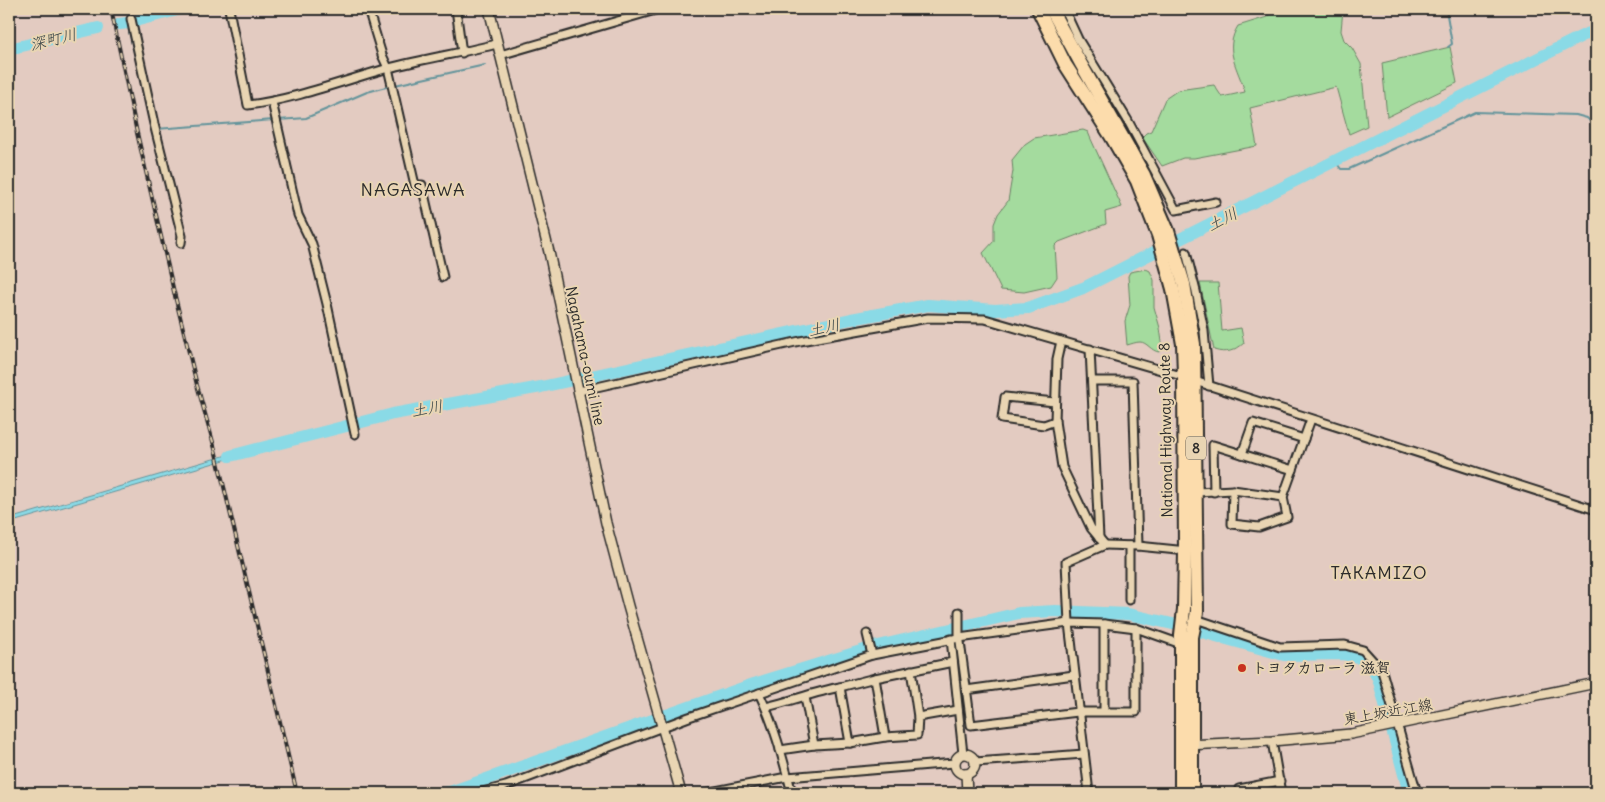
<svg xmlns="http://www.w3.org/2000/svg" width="1605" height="802" viewBox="0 0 1605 802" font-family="Delius,'Klee One',sans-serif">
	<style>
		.green { fill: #a4db9e; stroke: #688364 }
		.water { fill: #8adae6; stroke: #64949b }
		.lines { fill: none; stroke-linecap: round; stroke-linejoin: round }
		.stream { stroke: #64949b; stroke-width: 2 }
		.river { stroke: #8adae6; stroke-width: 12 }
		.street-casing { stroke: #2b2b2b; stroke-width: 11 }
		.secondary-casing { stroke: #2b2b2b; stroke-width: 12 }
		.highway-casing { stroke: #2b2b2b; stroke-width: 16 }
		.street { stroke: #e9d5b3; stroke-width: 7 }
		.secondary { stroke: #e9d5b3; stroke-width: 9 }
		.highway { stroke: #fcdcac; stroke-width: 12 }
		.rail-casing { stroke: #2b2b2b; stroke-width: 4 }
		.rail { stroke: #e9d5b3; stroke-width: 2; stroke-dasharray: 5.5; stroke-linecap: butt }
		.poi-dot { fill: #c8321e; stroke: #e9d5b3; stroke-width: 2 }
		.labels { text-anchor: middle; stroke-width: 4; stroke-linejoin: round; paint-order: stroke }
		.shield { fill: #e9d5b3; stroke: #645e54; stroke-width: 1 }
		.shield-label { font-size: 14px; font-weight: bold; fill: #2b2b2b }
		.street-label { font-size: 15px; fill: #2b2b2b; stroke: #e9d5b3 }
		.poi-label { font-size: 15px; font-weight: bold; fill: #2b2b2b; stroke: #e9d5b3; text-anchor: start }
		.water-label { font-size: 16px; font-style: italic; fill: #394547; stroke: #e9d5b3 }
		.quarter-label { font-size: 18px; letter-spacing: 1px; fill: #2b2b2b; stroke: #e9d5b3 }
	</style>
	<rect width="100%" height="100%" fill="#e3cbc1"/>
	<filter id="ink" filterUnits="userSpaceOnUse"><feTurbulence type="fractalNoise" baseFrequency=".02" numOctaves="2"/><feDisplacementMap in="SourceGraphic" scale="10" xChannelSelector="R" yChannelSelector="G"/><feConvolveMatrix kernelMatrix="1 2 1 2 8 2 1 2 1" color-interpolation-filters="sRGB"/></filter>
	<g filter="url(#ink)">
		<g class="green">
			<path d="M1273,9H1343L1341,31L1344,40L1352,48L1361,64L1367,126L1349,134L1336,87L1250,108L1257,146L1194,158H1183L1162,166L1142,137L1146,133L1151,131L1165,99L1178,90L1214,85L1222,97L1245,92C1238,68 1223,50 1238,26L1267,17Z"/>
			<path d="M1450,47L1457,83L1387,117L1382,63Z"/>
			<path d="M1083,130L1088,132L1090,137L1122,207L1105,212L1106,224L1059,242L1055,246L1057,277L1051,286L1024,292L1001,290L983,253L994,241V224L998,214L1008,201L1013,171L1012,160L1025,144L1034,138Z"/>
			<path d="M1146,269L1150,271L1154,280V307L1160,328L1163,349L1159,352C1151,351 1147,342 1140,342C1136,342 1131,344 1127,345L1125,321L1130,305L1128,276L1130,272Z"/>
			<path d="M1200,283H1218L1222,331L1241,328L1244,343C1235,351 1226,354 1214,350Z"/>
		</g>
		<path class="water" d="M244,450L245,454L9,523V519Z"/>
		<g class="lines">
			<g class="stream">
				<path d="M1446,9L1452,44L1448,47"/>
				<path d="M127,23L142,84"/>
				<path d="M395,85L485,65"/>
				<path d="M278,120L306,118L367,92L390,86"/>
				<path d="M156,129L274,120"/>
				<path d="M1335,161L1341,169H1349L1475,112L1576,115L1587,118L1596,127"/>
			</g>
			<g class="river">
				<path d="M120,24L127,23L181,9"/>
				<path d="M9,49L98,28"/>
				<path d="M230,456L393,414L541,387L851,319L928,305L995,310L1028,308L1083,288L1584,35L1596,31"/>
				<path d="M443,793L450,792L754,684L874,647L1019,613L1055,611L1128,614L1177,625L1284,655L1343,654L1358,657L1371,667L1378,678L1409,793"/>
			</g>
			<g class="street-casing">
				<g id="street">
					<path d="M229,9L248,105C295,99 340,82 385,69C422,59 460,53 497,44"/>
					<path d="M368,9L382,55L388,68L415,185H422L443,277"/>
					<path d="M456,9L462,53"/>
					<path d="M1064,9L1078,39L1127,119L1176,210L1216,202"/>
					<path d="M131,19L154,124L182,236L181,243"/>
					<path d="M500,55L659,9"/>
					<path d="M272,102L298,215L312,244L327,304L355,434"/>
					<path d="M1186,252L1196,291L1204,331L1209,386"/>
					<path d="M1061,341L1057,359L1055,421L1062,467L1091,528L1105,545L1066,562L1069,623L1089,793"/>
					<path d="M1090,349L1099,538"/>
					<path d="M1092,381H1133L1138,546L1105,545"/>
					<path d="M1195,381L1596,510"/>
					<path d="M579,391L800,341L928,318L985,319L1178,375L1184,374"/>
					<path d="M1055,421L1044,425L1002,419L1005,397L1055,402"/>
					<path d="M1242,454L1253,423L1304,439"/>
					<path d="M1233,490L1232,524L1259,527L1287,517L1283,497L1311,419"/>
					<path d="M1197,492L1233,490L1283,497"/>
					<path d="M1214,492L1213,445L1293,470"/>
					<path d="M1138,546L1187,551"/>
					<path d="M1129,600V546"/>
					<path d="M959,612V634L971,725L1078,712H1136V628"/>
					<path d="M1202,621L1280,647L1345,645L1363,650L1382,671L1417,793"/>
					<path d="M1104,624V711"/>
					<path d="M867,634L872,655"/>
					<path d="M951,639L963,754"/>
					<path d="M911,670L918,717"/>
					<path d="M875,678L953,662"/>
					<path d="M966,690L1074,675"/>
					<path d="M759,693C774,724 783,759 792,793"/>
					<path d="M805,697L814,745"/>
					<path d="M766,707C791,701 815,692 840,687"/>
					<path d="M1272,741L1281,793"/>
					<path d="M850,743L840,687L875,678L885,737"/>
					<path d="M780,750L814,745L850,743L885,737L917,735L918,717L958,710"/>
					<path d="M975,762L1084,754"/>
					<path d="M478,793L506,786L689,717L872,655L959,638L1069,623L1104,624L1136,628L1181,644"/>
					<path d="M705,793L787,777L954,763"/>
					<path d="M1239,793V789L1280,781"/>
				</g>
			</g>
			<g class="secondary-casing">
				<g id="secondary">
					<path d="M489,9L549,252L606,523L628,606L681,793"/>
					<path d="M1187,745L1272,741L1351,734L1596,683"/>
					<circle cx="965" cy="764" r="10"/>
					<path d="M966,774L967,793"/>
				</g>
			</g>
			<g class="highway-casing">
				<g id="highway">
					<path d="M1038,9L1065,64L1111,136L1137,181L1158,235L1173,289L1183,344L1184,374L1185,551L1184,609L1181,635V793"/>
					<path d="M1051,9L1081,64L1144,175L1168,231L1184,284L1194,344L1197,612L1192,637V793"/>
				</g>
			</g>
			<use href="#street" class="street"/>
			<use href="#secondary" class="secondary"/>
			<use href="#highway" class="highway"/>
			<g class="rail-casing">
				<path id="rail" d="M111,9L137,133L174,292L197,385L215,449L297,793"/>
			</g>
			<use href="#rail" class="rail"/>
		</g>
	</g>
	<circle class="poi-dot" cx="1242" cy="668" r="5"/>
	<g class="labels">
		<rect class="shield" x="1186" y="436.5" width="20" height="23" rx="4"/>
		<g class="shield-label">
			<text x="1196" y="453">8</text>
		</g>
		<g class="street-label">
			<text transform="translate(585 356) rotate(78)" y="5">Nagahama-oumi line</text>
			<text transform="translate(1166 430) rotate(-91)" y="5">National Highway Route 8</text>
			<text transform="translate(1388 712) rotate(-10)" y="5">東上坂近江線</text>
		</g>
		<g class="poi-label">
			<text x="1252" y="673">トヨタカローラ 滋賀</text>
		</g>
		<g class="water-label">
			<text transform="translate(53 39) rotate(-14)" y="6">深町川</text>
			<text transform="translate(1222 219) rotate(-27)" y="6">土川</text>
			<text transform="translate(824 327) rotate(-12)" y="6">土川</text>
			<text transform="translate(427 408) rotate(-10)" y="6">土川</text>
		</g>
		<g class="quarter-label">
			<text x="413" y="196">NAGASAWA</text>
			<text x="1379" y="579">TAKAMIZO</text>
		</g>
	</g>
	<rect width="1605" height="802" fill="none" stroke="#e9d5b3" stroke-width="30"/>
	<rect x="15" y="15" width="1575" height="772" fill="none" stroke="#2b2b2b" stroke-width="2" filter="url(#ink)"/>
</svg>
